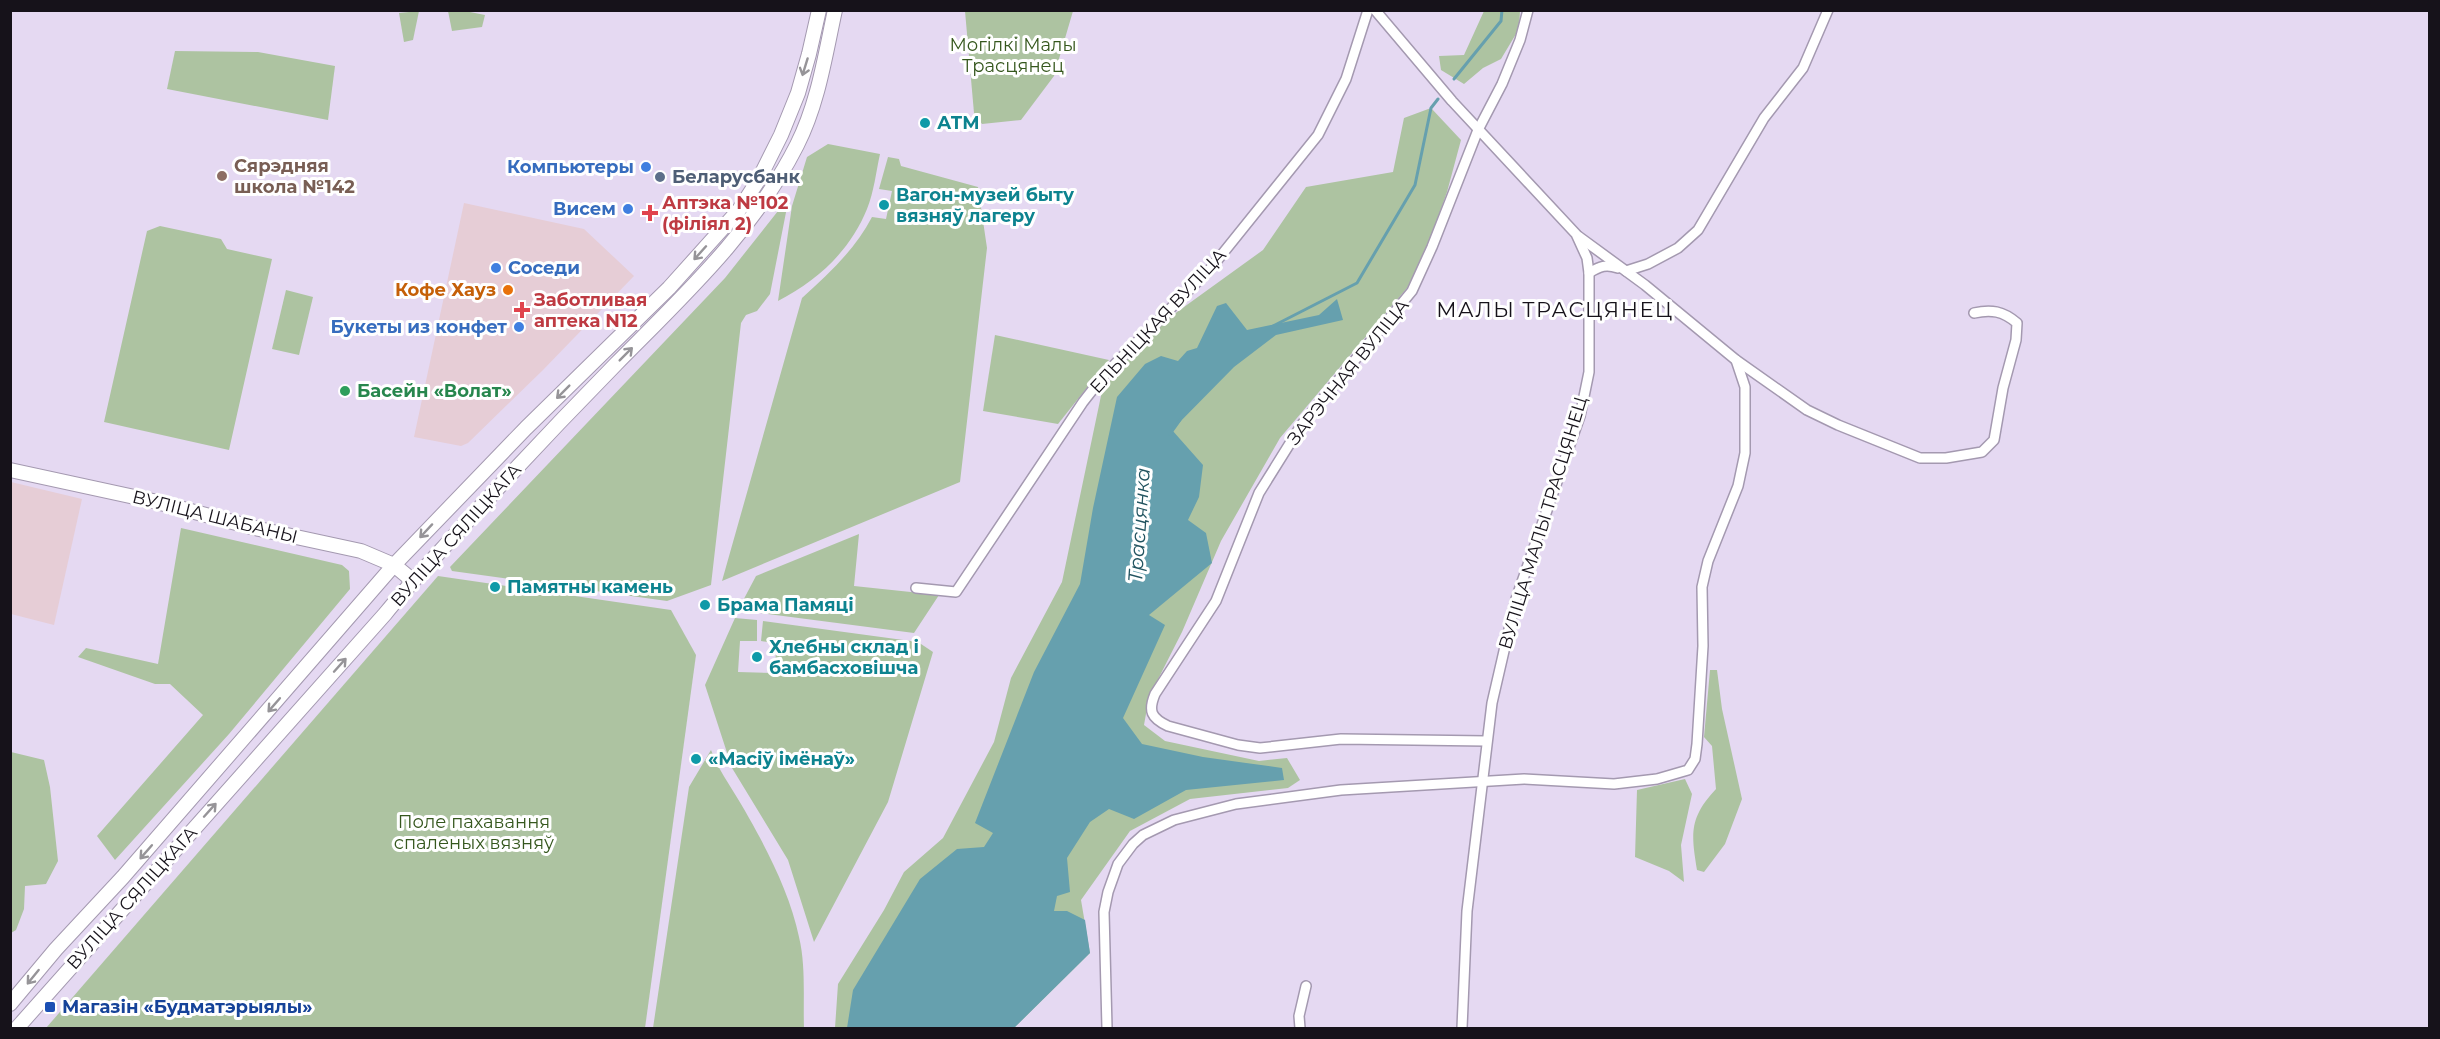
<svg xmlns="http://www.w3.org/2000/svg" width="2440" height="1039" viewBox="0 0 2440 1039" font-family="Montserrat,sans-serif">
	<style>
		.commercial { fill: #e6cdd6 }
		.green { fill: #adc3a1 }
		.water { fill: #66a0ae }
		.lines { fill: none; stroke-linecap: round; stroke-linejoin: round }
		.stream { stroke: #66a0ae; stroke-width: 3 }
		.street-casing { stroke: #a499b0; stroke-width: 12 }
		.secondary-casing { stroke: #a499b0; stroke-width: 16 }
		.street { stroke: #fff; stroke-width: 9 }
		.secondary { stroke: #fff; stroke-width: 14 }
		.oneway { stroke: #969498 }
		.culture-dot { fill: #0f9aa8; stroke: #fff; stroke-width: 2 }
		.shop-dot { fill: #3f7fe0; stroke: #fff; stroke-width: 2 }
		.education-dot { fill: #8d6e63; stroke: #fff; stroke-width: 2 }
		.service-dot { fill: #5c6f8a; stroke: #fff; stroke-width: 2 }
		.health-dot { fill: #e0444e; stroke: #fff; stroke-width: 2 }
		.food-dot { fill: #e8710a; stroke: #fff; stroke-width: 2 }
		.leisure-dot { fill: #2e9e5b; stroke: #fff; stroke-width: 2 }
		.transit-dot { fill: #1a4fb4; stroke: #fff; stroke-width: 2 }
		.labels { text-anchor: middle; stroke-width: 6; stroke-linejoin: round; paint-order: stroke }
		.park-label { font-size: 18px; fill: #35571d; stroke: #fff }
		.culture-label { font-size: 18px; font-weight: bold; fill: #0d838f; stroke: #fff; text-anchor: start }
		.education-label { font-size: 18px; font-weight: bold; fill: #785e54; stroke: #fff; text-anchor: start }
		.shop-label { font-size: 18px; font-weight: bold; fill: #366cbe; stroke: #fff; text-anchor: end }
		.service-label { font-size: 18px; font-weight: bold; fill: #4e5e75; stroke: #fff; text-anchor: start }
		.health-label { font-size: 18px; font-weight: bold; fill: #be3a42; stroke: #fff; text-anchor: start }
		.food-label { font-size: 18px; font-weight: bold; fill: #c56008; stroke: #fff; text-anchor: end }
		.street-label { font-size: 18px; fill: #16121a; stroke: #fff }
		.leisure-label { font-size: 18px; font-weight: bold; fill: #27864d; stroke: #fff; text-anchor: start }
		.transit-label { font-size: 18px; font-weight: bold; fill: #164399; stroke: #fff; text-anchor: start }
		.water-label { font-size: 20px; font-style: italic; fill: #225460; stroke: #fff }
		.quarter-label { font-size: 21px; letter-spacing: 1.5px; fill: #16121a; stroke: #fff }
	</style>
	<rect width="100%" height="100%" fill="#e5d9f2"/>
	<g class="commercial">
		<path d="M464,203L584,229L634,276L543,370L468,443L461,446L414,437Z"/>
		<path d="M11,482L82,499L54,625L11,614Z"/>
	</g>
	<g class="green">
		<path d="M419,11L413,40L404,42L399,13Z"/>
		<path d="M448,11H465L485,15L482,27L452,31Z"/>
		<path d="M965,11H1073L1054,76L1021,120L982,124L974,113Z"/>
		<path d="M1484,11H1520L1519,29L1501,59L1483,68L1464,84L1441,70L1439,56L1464,55Z"/>
		<path d="M175,51L258,52L335,66L328,120L167,89Z"/>
		<path d="M1431,108L1461,140L1447,192L1424,257L1407,288L1280,438L1221,541L1182,632L1149,697L1144,725L1165,741L1259,761L1287,758L1300,780L1288,788L1190,799L1130,831L1081,900L1090,953L1014,1028H835L838,984L884,910L904,872L943,838L994,742L1011,678L1062,582L1102,391L1148,333L1263,250L1306,187L1393,172L1404,118Z"/>
		<path d="M828,144L880,154C876,172 874,192 867,209C850,251 817,281 778,301L792,206L807,157Z"/>
		<path d="M888,157L899,159L901,166L978,187L987,248L960,482L722,581L802,298C829,273 855,250 872,217L886,219L892,191L879,189Z"/>
		<path d="M789,197L770,294L757,311L746,315L741,323L711,585L667,601L452,571L450,567L725,278Z"/>
		<path d="M160,226L221,239L227,249L272,259L229,450L104,422L147,231Z"/>
		<path d="M286,290L313,297L299,355L272,349Z"/>
		<path d="M995,335L1109,360L1058,424L983,411Z"/>
		<path d="M181,528L342,565L349,571L350,589L229,734L115,860L97,836L203,715L170,684H155L78,657L86,648L158,664Z"/>
		<path d="M859,534L854,586L939,595L914,633L738,610L756,576Z"/>
		<path d="M438,576L671,610L696,655L645,1028H46Z"/>
		<path d="M735,618L757,620V641H740L738,672L774,673L777,643L761,641L763,621L918,642L933,652L888,802L814,942L788,860L732,768L705,685Z"/>
		<path d="M1710,670H1717L1722,709L1742,799L1725,844L1704,872L1697,870C1691,833 1689,818 1716,789L1712,746L1704,737Z"/>
		<path d="M711,750C720,774 737,795 749,818C769,853 791,897 799,937C806,966 803,998 804,1028H653L689,787Z"/>
		<path d="M11,752L44,760L50,787L58,861L46,884L25,886L24,909L16,930L11,933Z"/>
		<path d="M1685,779L1692,794L1681,845L1684,882L1669,871L1635,857L1637,790Z"/>
	</g>
	<path class="water" d="M1337,299L1343,320L1276,335L1234,367L1172,430L1203,465L1199,497L1188,520L1206,533L1212,563L1149,615L1165,625L1123,718L1142,744L1203,757L1282,768L1284,780L1186,790L1134,819L1109,809L1090,822L1067,858L1070,892L1057,896L1054,911H1067L1085,920L1090,953L1014,1028H847L853,990L920,879L957,849L984,847L993,833L975,823L1034,672L1080,584L1093,508L1117,397L1145,364L1161,356L1178,361L1187,351L1197,348L1217,306L1226,303L1247,330L1319,315Z"/>
	<g class="lines">
		<g class="stream">
			<path d="M1454,79L1501,21L1502,10"/>
			<path d="M1273,326L1357,283L1415,185L1431,108L1438,99"/>
			<path d="M1170,434L1180,420"/>
		</g>
		<g class="street-casing">
			<g id="street">
				<path d="M1375,10L1452,101L1576,234L1587,258L1589,273V372L1580,416L1516,599L1492,703L1467,911L1462,1028"/>
				<path d="M1578,236L1645,285L1736,360L1807,410L1838,425L1920,458H1946L1982,452L1994,440L2003,388L2016,340L2017,323C2003,311 1991,309 1974,313"/>
				<path d="M1626,271L1648,264L1678,248L1698,230L1764,118L1803,68L1828,10"/>
				<path d="M1589,273C1600,266 1606,264 1618,268"/>
				<path d="M916,588L956,592L1083,402L1105,374L1211,268L1318,135L1346,79L1368,10"/>
				<path d="M1486,741L1341,739L1260,748L1238,745L1168,726C1151,718 1148,711 1155,694L1216,601L1259,493L1302,424L1412,291L1432,247L1478,130L1502,84L1520,40L1528,10"/>
				<path d="M1107,1028L1104,912L1108,892L1118,864L1133,844L1143,835L1174,820L1236,804L1341,790L1524,779L1614,784L1657,779L1688,770L1695,759L1697,744L1703,646L1702,587L1708,561L1738,486L1745,453V387L1736,360"/>
				<path d="M1300,1028L1299,1016L1306,986"/>
			</g>
		</g>
		<g class="secondary-casing">
			<g id="secondary">
				<path d="M10,470L153,501L259,529L361,551L394,565L412,580"/>
				<path d="M10,1004L56,949L123,877L394,565L526,428L669,288L739,210L759,179L781,135L798,93L809,54L819,10"/>
				<path d="M17,1028L385,614C410,583 437,555 463,526C513,471 564,417 616,364C683,296 753,232 797,145C818,104 825,56 835,10"/>
			</g>
		</g>
		<use href="#street" class="street"/>
		<use href="#secondary" class="secondary"/>
	</g>
	<defs><path id="oneway-shaft" d="M-6 0H5M1.5-3L5.5 0L1.5 3" fill="none" stroke-width="1.6" stroke-linecap="round" stroke-linejoin="round" transform="scale(1.5)"/></defs>
	<g class="oneway">
		<use href="#oneway-shaft" transform="translate(805 67) rotate(107)"/>
		<use href="#oneway-shaft" transform="translate(700 253) rotate(132)"/>
		<use href="#oneway-shaft" transform="translate(626 354) rotate(-45)"/>
		<use href="#oneway-shaft" transform="translate(563 392) rotate(135)"/>
		<use href="#oneway-shaft" transform="translate(426 531) rotate(133)"/>
		<use href="#oneway-shaft" transform="translate(340 665) rotate(-48)"/>
		<use href="#oneway-shaft" transform="translate(274 705) rotate(131)"/>
		<use href="#oneway-shaft" transform="translate(210 810) rotate(-48)"/>
		<use href="#oneway-shaft" transform="translate(146 852) rotate(131)"/>
		<use href="#oneway-shaft" transform="translate(33 977) rotate(129)"/>
	</g>
	<g class="culture-dot">
		<circle cx="925" cy="123" r="6"/>
		<circle cx="884" cy="205" r="6"/>
		<circle cx="495" cy="587" r="6"/>
		<circle cx="705" cy="605" r="6"/>
		<circle cx="757" cy="657" r="6"/>
		<circle cx="696" cy="759" r="6"/>
	</g>
	<g class="shop-dot">
		<circle cx="646" cy="167" r="6"/>
		<circle cx="628" cy="209" r="6"/>
		<circle cx="496" cy="268" r="6"/>
		<circle cx="519" cy="327" r="6"/>
	</g>
	<circle class="education-dot" cx="222" cy="176" r="6"/>
	<circle class="service-dot" cx="660" cy="177" r="6"/>
	<g class="health-dot">
		<path d="M647 204h6v6h6v6h-6v6h-6v-6h-6v-6h6z"/>
		<path d="M519 301h6v6h6v6h-6v6h-6v-6h-6v-6h6z"/>
	</g>
	<circle class="food-dot" cx="508" cy="290" r="6"/>
	<circle class="leisure-dot" cx="345" cy="391" r="6"/>
	<rect class="transit-dot" x="44" y="1001" width="12" height="12" rx="3"/>
	<g class="labels">
		<g class="park-label">
			<text x="1013" y="51">Могілкі Малы<tspan x="1013" dy="21">Трасцянец</tspan></text>
			<text x="474" y="828">Поле пахавання<tspan x="474" dy="21">спаленых вязняў</tspan></text>
		</g>
		<g class="culture-label">
			<text x="937" y="129">АТМ</text>
			<text x="896" y="201">Вагон-музей быту<tspan x="896" dy="21">вязняў лагеру</tspan></text>
			<text x="507" y="593">Памятны камень</text>
			<text x="717" y="611">Брама Памяці</text>
			<text x="769" y="653">Хлебны склад і<tspan x="769" dy="21">бамбасховішча</tspan></text>
			<text x="708" y="765">«Масіў імёнаў»</text>
		</g>
		<g class="education-label">
			<text x="234" y="172">Сярэдняя<tspan x="234" dy="21">школа №142</tspan></text>
		</g>
		<g class="shop-label">
			<text x="634" y="173">Компьютеры</text>
			<text x="616" y="215">Висем</text>
			<text x="508" y="274" text-anchor="start">Соседи</text>
			<text x="507" y="333">Букеты из конфет</text>
		</g>
		<g class="service-label">
			<text x="672" y="183">Беларусбанк</text>
		</g>
		<g class="health-label">
			<text x="662" y="209">Аптэка №102<tspan x="662" dy="21">(філіял 2)</tspan></text>
			<text x="534" y="306">Заботливая<tspan x="534" dy="21">аптека N12</tspan></text>
		</g>
		<g class="food-label">
			<text x="496" y="296">Кофе Хауз</text>
		</g>
		<g class="street-label">
			<text transform="translate(1158 321) rotate(-47)" y="6">ЕЛЬНІЦКАЯ ВУЛІЦА</text>
			<text transform="translate(1348 372) rotate(-51)" y="6">ЗАРЭЧНАЯ ВУЛІЦА</text>
			<text transform="translate(215 517) rotate(14)" y="6">ВУЛІЦА ШАБАНЫ</text>
			<text transform="translate(1543 523) rotate(-73)" y="6">ВУЛІЦА МАЛЫ ТРАСЦЯНЕЦ</text>
			<text transform="translate(456 535) rotate(-48)" y="6">ВУЛІЦА СЯЛІЦКАГА</text>
			<text transform="translate(132 898) rotate(-48)" y="6">ВУЛІЦА СЯЛІЦКАГА</text>
		</g>
		<g class="leisure-label">
			<text x="357" y="397">Басейн «Волат»</text>
		</g>
		<g class="transit-label">
			<text x="62" y="1013">Магазін «Будматэрыялы»</text>
		</g>
		<g class="water-label">
			<text transform="translate(1139 525) rotate(-86)" y="7">Трасцянка</text>
		</g>
		<g class="quarter-label">
			<text x="1555" y="317">МАЛЫ ТРАСЦЯНЕЦ</text>
		</g>
	</g>
	<rect width="2440" height="1039" fill="none" stroke="#16121a" stroke-width="24"/>
</svg>
